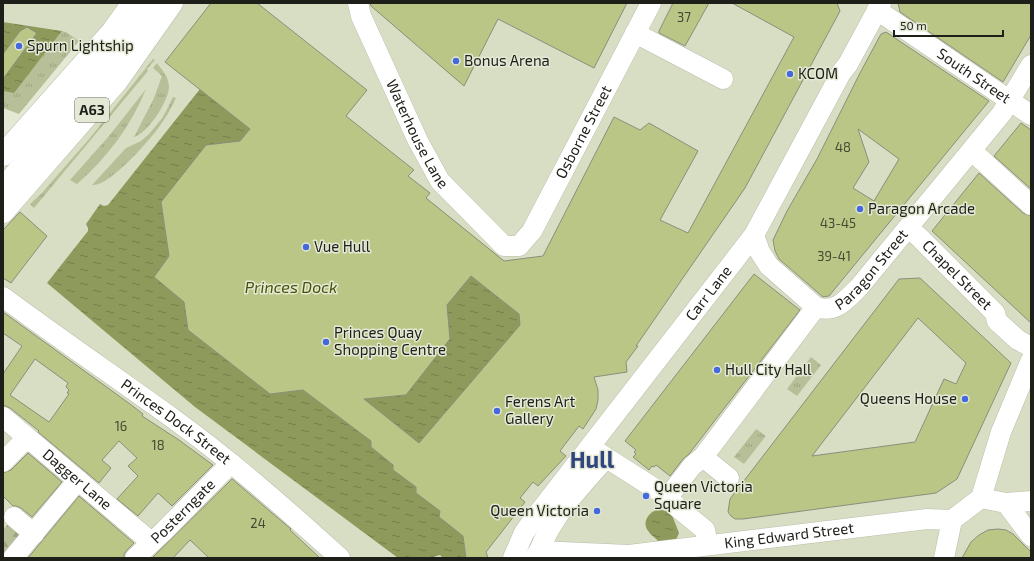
<svg xmlns="http://www.w3.org/2000/svg" width="1034" height="561" viewBox="0 0 1034 561" font-family="'Exo 2',sans-serif">
	<style>
		.built { fill: #d8dec4 }
		.grass { fill: url(#grass-tufts) }
		.forest { fill: url(#forest-firs) }
		.water { fill: url(#water-ripples) }
		.building { fill: #b9c686; stroke: #8a8e7c; fill-rule: evenodd }
		.lines { fill: none; stroke-linecap: round; stroke-linejoin: round }
		.minor-casing { stroke: #babeab; stroke-width: 21 }
		.highway-casing { stroke: #babeab; stroke-width: 23 }
		.minor { stroke: #fff; stroke-width: 20 }
		.highway { stroke: #fff; stroke-width: 22 }
		.poi-dot { fill: #4569dc; stroke: #e4e9d5; stroke-width: 1.5 }
		.labels { text-anchor: middle; stroke-width: 3; stroke-linejoin: round; paint-order: stroke }
		.number-label { font-size: 13px; fill: #444934 }
		.shield { fill: #e4e9d5; stroke: #595c51; stroke-width: 1 }
		.shield-label { font-size: 14px; font-weight: bold; fill: #1d1f18 }
		.poi-label { font-size: 15px; fill: #1d1f18; stroke: #e4e9d5; text-anchor: start }
		.street-label { font-size: 15px; fill: #1d1f18; stroke: #e4e9d5 }
		.water-label { font-size: 16px; font-style: italic; fill: #495207; stroke: #e4e9d5 }
		.town-label { font-size: 23px; font-weight: bold; fill: #31457f; stroke: #e4e9d5 }
	</style>
	<defs>
		<pattern id="grass-tufts" width="24" height="20" patternUnits="userSpaceOnUse"><rect width="24" height="20" fill="#b7bf98"/><path d="M3 7l-1-3M5 7V3M7 7l1-3M15 17l-1-3M17 17v-4M19 17l1-3" fill="none" stroke="#9da482"/></pattern>
		<pattern id="forest-firs" width="22" height="20" patternUnits="userSpaceOnUse"><rect width="22" height="20" fill="#b7bf98"/><path d="M5 1l3.5 6h-7zM16 11l3.5 6h-7z" fill="#9da482"/></pattern>
		<pattern id="water-ripples" width="26" height="14" patternUnits="userSpaceOnUse"><rect width="26" height="14" fill="#8e9a5b"/><path d="M2 4q2-2 4 0t4 0M15 11q2-2 4 0t4 0" fill="none" stroke="#737d4a"/></pattern>
	</defs>
	<rect width="100%" height="100%" fill="#e4e9d5"/>
	<path class="built" d="M3,3H1031V558H3V215L113,72L79,41L66,32L3,22Z"/>
	<g class="grass">
		<path d="M62,31L66,32L79,41L19,114L3,108V91L14,92Z"/>
		<path d="M153,59L155,60L147,69L148,71L34,208L30,204L41,194L90,138Z"/>
		<path d="M157,63C162,70 169,77 169,87C169,101 147,134 134,137L154,98L162,76L153,68Z"/>
		<path d="M146,89C131,126 107,158 77,184L70,180L109,136Z"/>
		<path d="M173,97L176,98C171,108 166,118 159,127C149,141 109,187 92,185L126,148L141,141L149,134L163,117Z"/>
		<path d="M811,357L821,365L797,396L787,389Z"/>
		<path d="M756,429L766,436L744,464L734,457Z"/>
	</g>
	<path class="forest" d="M10,522L23,531L9,558H3V530Z"/>
	<g class="water">
		<path d="M3,22L62,31L14,93L3,91Z"/>
		<path d="M200,89L426,198L546,295L493,505L464,541L466,558H443L440,555L430,558H398L195,407L47,283L88,231V228L86,224L100,204L104,206L108,205Z"/>
		<path d="M659,509L668,512L672,515L679,533L675,542H658C656,537 652,537 649,532C641,523 648,512 659,509Z"/>
	</g>
	<g class="building">
		<path d="M211,3H257L367,90L346,116L414,170L408,176L430,193L426,198L504,261L543,256L614,117L640,130L649,123L698,151L660,220L688,233L794,37L732,3H837L840,11L745,188L636,346H638L626,362L627,372L594,377L598,390V400L596,409L583,429L579,426L560,451L566,456L538,486L533,482L520,498L525,502L486,552L488,558H466L463,536L439,517L440,511L416,493V487L393,470V465L371,447V441L303,390L270,394L188,330L184,302L154,277L169,256L161,202L206,145L240,141L250,129L165,62ZM471,276L519,314L520,325L419,443L364,399L406,395L450,339L447,305Z"/>
		<path d="M370,3H627L594,68L498,19L464,86L371,6Z"/>
		<path d="M673,3H709L685,46L659,33V31Z"/>
		<path d="M898,3H1031V35L1003,82L900,12Z"/>
		<path d="M27,27L37,33L3,79V54L20,31Z"/>
		<path d="M886,32L989,101L829,296L823,297L779,259L775,251L773,240L787,211L817,159L860,73L881,34ZM858,129L899,159L874,201L853,188L869,162Z"/>
		<path d="M1021,123L1031,130V189L994,156Z"/>
		<path d="M979,173L1023,213L1031,216V323L932,231Z"/>
		<path d="M20,212L47,236L11,283L3,278V230Z"/>
		<path d="M754,274L800,310L689,454L683,459L670,476L656,465L654,467L652,466L649,470L633,457L636,454L634,452L636,450L625,441Z"/>
		<path d="M920,278L1011,363L957,479L936,493L743,519H735L731,516L728,512L730,499L899,279ZM918,318L966,363L956,384L944,379L915,442L812,456Z"/>
		<path d="M3,312L130,404L143,414L142,416L179,440L213,465L172,506L158,493L138,516L117,499L138,476L128,466L137,458L119,441L102,460L111,468L99,483L38,432L39,431L10,408L3,405V374L22,346L3,333ZM35,359L68,383L66,387L69,390L67,393L69,394L49,422L10,395Z"/>
		<path d="M28,453L62,482L32,517L21,508L16,506H13L3,496V473L11,470Z"/>
		<path d="M232,479L291,529L290,530L320,558H209L190,540L173,558H152Z"/>
		<path d="M79,496L134,543L127,550L124,554V558H28Z"/>
		<path d="M998,529L1006,530L1013,534L1031,552V558H962L971,542L979,535L988,530Z"/>
	</g>
	<g class="lines">
		<g class="minor-casing">
			<g id="minor">
				<path id="s1" d="M358,3L361,16L418,141L440,181L504,246H519L532,231L651,3"/>
				<path id="s2" d="M877,10L1031,115"/>
				<path d="M635,33L723,79"/>
				<path d="M972,151L1031,205"/>
				<path id="s3" d="M908,228L919,237L995,313L997,321L1018,340L1031,347"/>
				<path id="s4" d="M754,235L760,252L769,266L816,307C836,314 847,299 860,286L1002,113L1031,65"/>
				<path id="s5" d="M3,297C60,339 118,379 175,420C233,462 287,510 340,558"/>
				<path id="s6" d="M3,417L151,542"/>
				<path d="M599,453L668,497L677,507L705,530L708,545"/>
				<path d="M703,457L729,478"/>
				<path d="M3,462L27,438"/>
				<path d="M668,497L692,466L703,457L816,307"/>
				<path d="M981,498L1001,432L1031,360"/>
				<path d="M981,498L1006,503L1031,501"/>
				<path d="M1006,503L1031,536"/>
				<path d="M14,517L34,534"/>
				<path d="M952,520L981,498"/>
				<path d="M539,551C553,515 581,486 606,458"/>
				<path d="M13,558L78,480"/>
				<path id="s7" d="M135,558L163,532L231,463"/>
				<path id="s8" d="M513,558L524,533L533,520L754,235L841,73L848,64L881,3"/>
				<path id="s9" d="M534,558L539,551L629,555L927,519L952,520"/>
				<path d="M944,558L952,520"/>
			</g>
		</g>
		<g class="highway-casing">
			<g id="highway">
				<path d="M3,155L112,32L133,3"/>
				<path d="M3,189L92,82L152,3"/>
				<path d="M3,212L117,81L172,3"/>
			</g>
		</g>
		<use href="#minor" class="minor"/>
		<use href="#highway" class="highway"/>
	</g>
	<g class="poi-dot">
		<circle cx="19" cy="46" r="4"/>
		<circle cx="456" cy="61" r="4"/>
		<circle cx="790" cy="74" r="4"/>
		<circle cx="860" cy="209" r="4"/>
		<circle cx="306" cy="247" r="4"/>
		<circle cx="326" cy="342" r="4"/>
		<circle cx="717" cy="370" r="4"/>
		<circle cx="965" cy="399" r="4"/>
		<circle cx="497" cy="411" r="4"/>
		<circle cx="646" cy="496" r="4"/>
		<circle cx="597" cy="511" r="4"/>
	</g>
	<g class="labels">
		<g class="number-label">
			<text x="684" y="22">37</text>
			<text x="843" y="152">48</text>
			<text x="838" y="228">43-45</text>
			<text x="834" y="261">39-41</text>
			<text x="121" y="431">16</text>
			<text x="158" y="450">18</text>
			<text x="258" y="528">24</text>
		</g>
		<rect class="shield" x="75" y="98" width="34" height="24" rx="3"/>
		<g class="shield-label">
			<text x="92" y="115">A63</text>
		</g>
		<g class="poi-label">
			<text x="27" y="51">Spurn Lightship</text>
			<text x="464" y="66">Bonus Arena</text>
			<text x="798" y="79">KCOM</text>
			<text x="868" y="214">Paragon Arcade</text>
			<text x="314" y="252">Vue Hull</text>
			<text x="334" y="338">Princes Quay<tspan x="334" dy="17">Shopping Centre</tspan></text>
			<text x="725" y="375">Hull City Hall</text>
			<text x="957" y="404" text-anchor="end">Queens House</text>
			<text x="505" y="407">Ferens Art<tspan x="505" dy="17">Gallery</tspan></text>
			<text x="654" y="492">Queen Victoria<tspan x="654" dy="17">Square</tspan></text>
			<text x="589" y="516" text-anchor="end">Queen Victoria</text>
		</g>
		<g class="street-label">
			<text dy="5" stroke="none"><textPath href="#s2" startOffset="117">South Street</textPath></text>
			<text dy="5" stroke="none"><textPath href="#s1" startOffset="144">Waterhouse Lane</textPath></text>
			<text dy="5" stroke="none"><textPath href="#s1" startOffset="434">Osborne Street</textPath></text>
			<text dy="5" stroke="none"><textPath href="#s4" startOffset="169">Paragon Street</textPath></text>
			<text dy="5" stroke="none"><textPath href="#s3" startOffset="68">Chapel Street</textPath></text>
			<text dy="5" stroke="none"><textPath href="#s8" startOffset="330">Carr Lane</textPath></text>
			<text dy="5" stroke="none"><textPath href="#s5" startOffset="213">Princes Dock Street</textPath></text>
			<text dy="5" stroke="none"><textPath href="#s6" startOffset="97">Dagger Lane</textPath></text>
			<text dy="5" stroke="none"><textPath href="#s7" startOffset="67">Posterngate</textPath></text>
			<text dy="5" stroke="none"><textPath href="#s9" startOffset="260">King Edward Street</textPath></text>
		</g>
		<g class="water-label">
			<text x="291" y="293">Princes Dock</text>
		</g>
		<g class="town-label">
			<text x="592" y="468">Hull</text>
		</g>
	</g>
	<rect width="1034" height="561" fill="none" stroke="#1d1f18" stroke-width="8"/>
	<path d="M894 30v6h109v-6" fill="none" stroke="#1d1f18" stroke-width="2"/>
	<text x="900" y="30" font-size="12" fill="#1d1f18" stroke="#e4e9d5" stroke-width="3" paint-order="stroke">50 m</text>
</svg>
